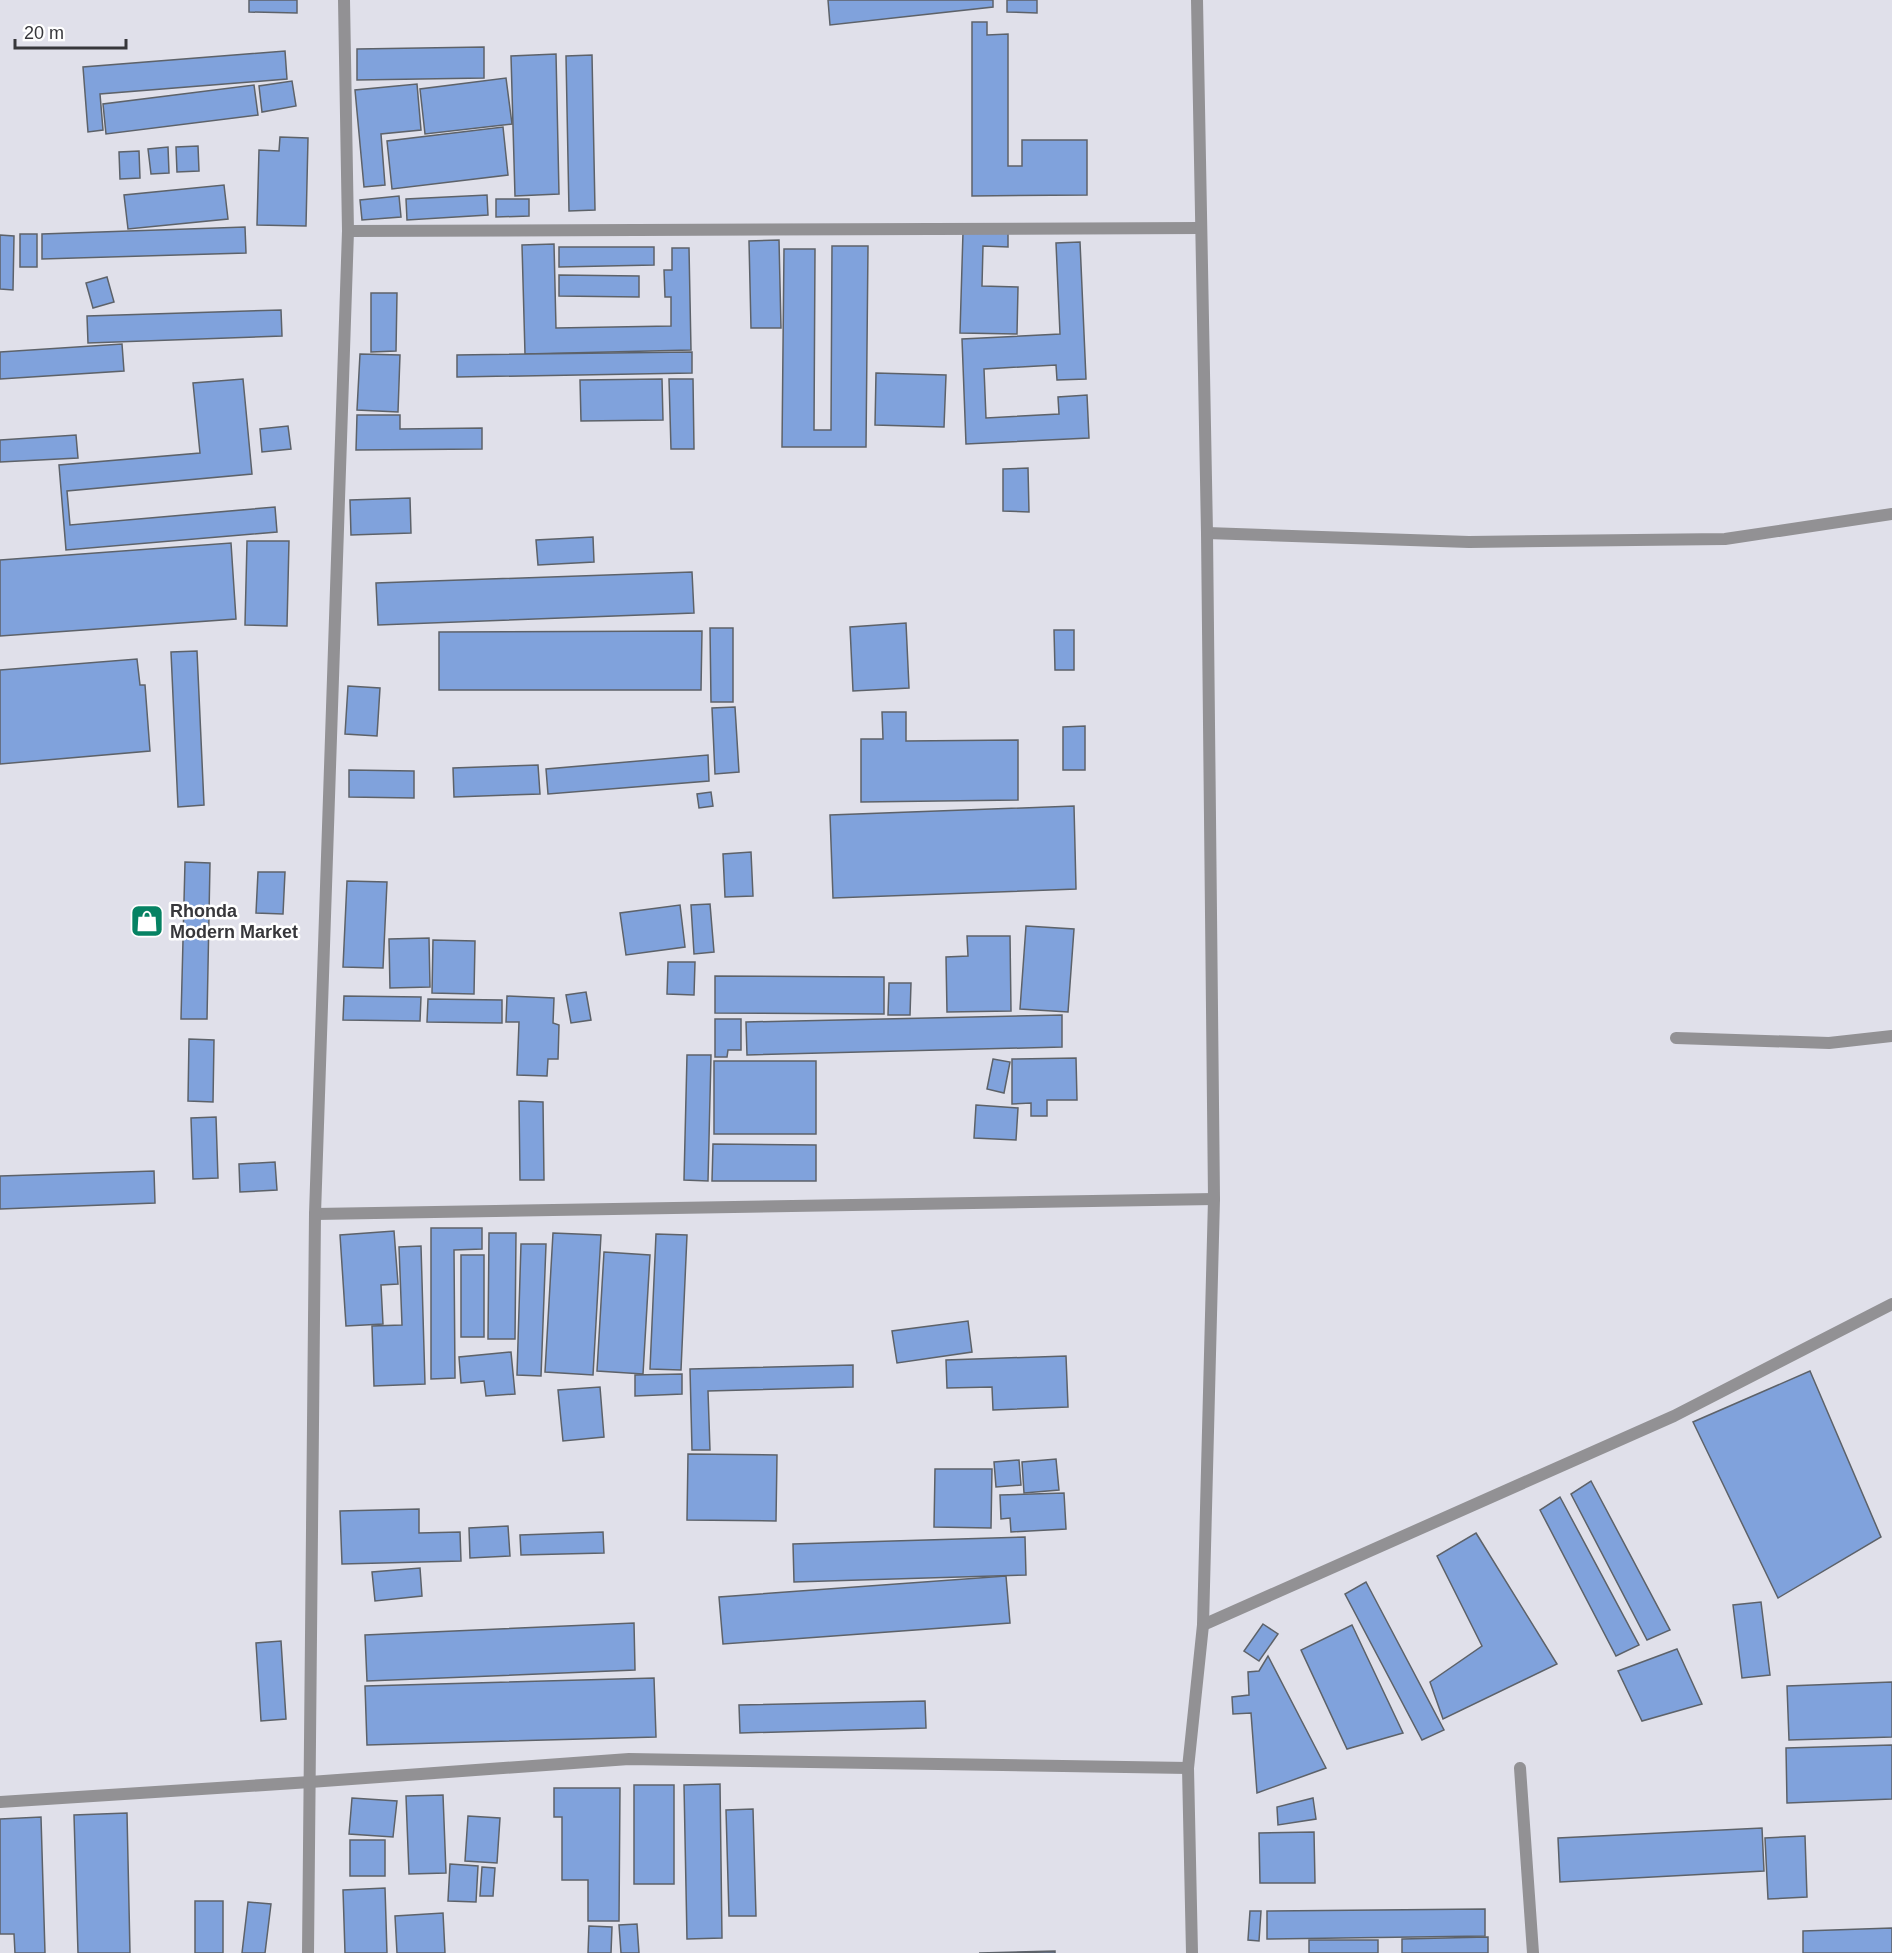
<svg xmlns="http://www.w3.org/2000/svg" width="1892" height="1953" viewBox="0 0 1892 1953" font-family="Arial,sans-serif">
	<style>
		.building { fill: #80a2dc; stroke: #5d6269; stroke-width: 1.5 }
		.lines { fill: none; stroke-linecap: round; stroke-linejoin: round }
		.street { stroke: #929194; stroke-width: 12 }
		.labels { text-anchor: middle; stroke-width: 5; stroke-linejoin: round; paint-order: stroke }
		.poi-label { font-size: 18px; font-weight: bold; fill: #37373b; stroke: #fff; text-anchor: start }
	</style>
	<rect width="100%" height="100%" fill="#e0e0ea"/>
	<g class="building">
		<path d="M249,0H297V13L249,12Z"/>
		<path d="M828,0H993V7L830,25Z"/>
		<path d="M1007,0H1037V13L1007,12Z"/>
		<path d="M972,22H987V35L1008,34V166H1022V140H1087V195L972,196Z"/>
		<path d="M484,47V78L357,80V49Z"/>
		<path d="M285,51L287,79L100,94L103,130L88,132L83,67Z"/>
		<path d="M556,54L559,194L515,196L511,56Z"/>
		<path d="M592,55L595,210L569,211L566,56Z"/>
		<path d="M506,78L512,124L425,134L420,89Z"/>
		<path d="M292,81L296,106L262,112L259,86Z"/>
		<path d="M417,84L421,130L381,134L385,185L364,187L355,90Z"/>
		<path d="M254,85L258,115L106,134L103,104Z"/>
		<path d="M503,127L508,175L392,189L387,141Z"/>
		<path d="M280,137L308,138L306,226L257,225L259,150L279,151Z"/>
		<path d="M198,146L199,171L177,172L176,147Z"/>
		<path d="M168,147L169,173L151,174L148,149Z"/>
		<path d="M139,151L140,178L120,179L119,152Z"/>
		<path d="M224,185L228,219L128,229L124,195Z"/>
		<path d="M487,195L488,215L407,220L406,199Z"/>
		<path d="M399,196L401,217L362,220L360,200Z"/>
		<path d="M496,199H529V216L496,217Z"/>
		<path d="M245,227L246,253L42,259V234Z"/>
		<path d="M963,232L1008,233V247L983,246L982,286L1018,287L1017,334L960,333Z"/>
		<rect x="20" y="234" width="17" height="33"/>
		<path d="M0,235L14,236L13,290L0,289Z"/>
		<path d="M779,240L781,328H751L749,241Z"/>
		<path d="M1080,242L1086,379L1057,380L1056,365L984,369L986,418L1059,414L1058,397L1087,395L1089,438L966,444L962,339L1060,334L1056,243Z"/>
		<path d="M554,244L556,328L671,326V297H665L664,270H672V248H689L691,350L525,354L522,245Z"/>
		<path d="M832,246H868L866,447H782L784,249H815L814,430H831Z"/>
		<path d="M559,247H654V265L559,267Z"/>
		<path d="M559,275L639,276V297L559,296Z"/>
		<path d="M107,277L114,302L93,308L86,283Z"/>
		<path d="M371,293H397L396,351L371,352Z"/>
		<path d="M281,310L282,336L88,343L87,316Z"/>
		<path d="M122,344L124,371L0,379V352Z"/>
		<path d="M692,352V373L457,377V355Z"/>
		<path d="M360,354L400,355L398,412L357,410Z"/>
		<path d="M876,373L946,375L944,427L875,425Z"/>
		<path d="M243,379L252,474L67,491L70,525L275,507L277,532L66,550L59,465L200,453L193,383Z"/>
		<path d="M662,379L663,420L581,421L580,380Z"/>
		<path d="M669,379H693L694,449H671Z"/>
		<path d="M357,415H400V429L482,428V449L356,450Z"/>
		<path d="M288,426L291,449L262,452L260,429Z"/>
		<path d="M76,435L78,458L0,462V440Z"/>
		<path d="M1028,468L1029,512L1003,511V469Z"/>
		<path d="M410,498L411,533L351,535L350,500Z"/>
		<path d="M593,537L594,562L538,565L536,540Z"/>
		<path d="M247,541H289L287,626L245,625Z"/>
		<path d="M231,543L236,619L0,636V560Z"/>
		<path d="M692,572L694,613L378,625L376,583Z"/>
		<path d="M906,623L909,688L853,691L850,627Z"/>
		<path d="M710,628H733V702H711Z"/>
		<path d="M1054,630H1074V670H1055Z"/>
		<path d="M702,631L701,690H439V632Z"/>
		<path d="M197,651L204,805L178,807L171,652Z"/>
		<path d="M137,659L140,685H145L150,751L0,764V670Z"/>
		<path d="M348,686L380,688L377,736L345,734Z"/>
		<path d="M735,707L739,772L715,774L712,708Z"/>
		<path d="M882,712H906V741L1018,740V800L861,802V739H883Z"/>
		<path d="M1085,726V770H1063V727Z"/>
		<path d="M708,755L709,781L548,794L546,769Z"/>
		<path d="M538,765L540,794L454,797L453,768Z"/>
		<path d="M349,770L414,771V798L349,797Z"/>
		<path d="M711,792L713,806L699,808L697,794Z"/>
		<path d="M1074,806L1076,889L833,898L830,815Z"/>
		<path d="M751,852L753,896L725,897L723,854Z"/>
		<path d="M185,862L210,863L207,1019H181Z"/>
		<path d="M258,872H285L283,914L256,913Z"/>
		<path d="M347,881L387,882L383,968L343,967Z"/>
		<path d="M710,904L714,952L694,954L691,905Z"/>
		<path d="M680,905L685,947L626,955L620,913Z"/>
		<path d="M1026,926L1074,929L1068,1012L1020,1009Z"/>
		<path d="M967,936H1010L1011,1011L947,1012L946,957L968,956Z"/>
		<path d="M429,938L430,987L390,988L389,939Z"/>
		<path d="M433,940L475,941L474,994L432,993Z"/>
		<path d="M668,962H695L694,995L667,994Z"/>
		<path d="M715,976L884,977V1014L715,1013Z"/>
		<path d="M889,983H911L910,1015H888Z"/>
		<path d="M586,992L591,1020L571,1023L566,995Z"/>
		<path d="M344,996L421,997L420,1021L343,1020Z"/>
		<path d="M507,996L554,998L553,1023L559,1025L558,1059H548L547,1076L517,1075L519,1022H506Z"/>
		<path d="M428,999L502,1000V1023L427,1022Z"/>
		<path d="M1062,1015V1047L747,1055L746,1022Z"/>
		<path d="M715,1019H741V1050H728L727,1057H715Z"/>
		<path d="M189,1039L214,1040L213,1102L188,1101Z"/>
		<path d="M687,1055H711L708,1181L684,1180Z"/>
		<path d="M1076,1058L1077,1100H1047V1116H1031V1103L1012,1104V1059Z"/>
		<path d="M993,1059L1010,1062L1004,1093L987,1089Z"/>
		<rect x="714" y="1061" width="102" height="73"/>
		<path d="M519,1101L543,1102L544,1180H520Z"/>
		<path d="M976,1105L1018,1108L1016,1140L974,1138Z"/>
		<path d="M216,1117L218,1178L193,1179L191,1118Z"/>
		<path d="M713,1144L816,1145V1181H712Z"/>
		<path d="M275,1162L277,1190L240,1192L239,1164Z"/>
		<path d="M154,1171L155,1203L0,1209V1176Z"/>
		<path d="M431,1228H482V1249L454,1250L455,1378L431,1379Z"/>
		<path d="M394,1231L398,1284L381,1285L383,1324L346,1326L340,1235Z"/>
		<path d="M489,1233H516L515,1339H488Z"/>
		<path d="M553,1233L601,1235L593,1375L545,1372Z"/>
		<path d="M656,1234L687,1235L681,1370L650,1369Z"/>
		<path d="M521,1244H546L541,1376L517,1375Z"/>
		<path d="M421,1246L425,1384L374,1386L372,1326L402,1325L399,1247Z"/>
		<path d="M604,1252L650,1255L643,1374L597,1371Z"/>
		<rect x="461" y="1255" width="23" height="82"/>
		<path d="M968,1321L972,1352L897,1363L892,1331Z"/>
		<path d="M511,1352L515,1394L486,1396L484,1381L461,1383L459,1357Z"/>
		<path d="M1066,1356L1068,1407L993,1410L992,1387L947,1388L946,1360Z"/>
		<path d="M853,1365V1387L708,1391L710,1450H692L690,1369Z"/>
		<path d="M1810,1371L1881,1537L1778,1598L1693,1422Z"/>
		<path d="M682,1374V1394L635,1396V1375Z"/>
		<path d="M600,1387L604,1437L563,1441L558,1390Z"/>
		<path d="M688,1454L777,1455L776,1521L687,1520Z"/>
		<path d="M1056,1459L1059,1490L1024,1493L1022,1462Z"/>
		<path d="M1019,1460L1021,1485L996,1487L994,1462Z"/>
		<path d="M935,1469H992L991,1528L934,1527Z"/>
		<path d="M1591,1481L1670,1630L1647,1640L1571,1494Z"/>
		<path d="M1064,1493L1066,1529L1011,1532L1010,1518L1001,1519L1000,1495Z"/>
		<path d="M1560,1497L1639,1645L1616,1656L1540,1510Z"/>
		<path d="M419,1509V1533L460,1532L461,1561L342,1564L340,1511Z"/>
		<path d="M508,1526L510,1556L470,1558L469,1528Z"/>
		<path d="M603,1532L604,1553L521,1555L520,1535Z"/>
		<path d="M1476,1533L1557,1664L1443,1719L1430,1682L1482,1646L1437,1556Z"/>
		<path d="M1025,1537L1026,1575L794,1582L793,1544Z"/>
		<path d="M420,1568L422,1596L375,1601L372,1572Z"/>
		<path d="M1006,1576L1010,1623L723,1644L719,1597Z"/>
		<path d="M1366,1582L1444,1730L1422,1740L1345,1594Z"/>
		<path d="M1761,1602L1770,1675L1742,1678L1733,1605Z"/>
		<path d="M634,1623L635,1670L367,1681L365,1635Z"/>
		<path d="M1263,1624L1278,1634L1259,1661L1244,1651Z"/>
		<path d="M1352,1625L1403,1733L1347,1749L1301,1650Z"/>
		<path d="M281,1641L286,1719L261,1721L256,1643Z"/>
		<path d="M1677,1649L1702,1704L1642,1721L1618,1671Z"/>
		<path d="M1268,1656L1326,1768L1257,1793L1251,1713L1233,1714L1232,1697L1249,1695L1248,1672L1259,1671Z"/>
		<path d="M654,1678L656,1737L367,1745L365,1686Z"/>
		<path d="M1892,1682V1737L1789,1740L1787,1686Z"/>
		<path d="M925,1701L926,1728L740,1733L739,1705Z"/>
		<path d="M1892,1745V1799L1787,1803L1786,1748Z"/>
		<path d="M720,1784L722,1938L687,1939L684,1785Z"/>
		<rect x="634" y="1785" width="40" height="99"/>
		<path d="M554,1788H620L619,1921H588V1880H562V1817H554Z"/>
		<path d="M443,1795L446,1873L409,1874L406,1796Z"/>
		<path d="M352,1798L397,1801L393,1837L349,1834Z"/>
		<path d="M1313,1798L1316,1819L1278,1825L1277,1807Z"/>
		<path d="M753,1809L756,1916H729L726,1810Z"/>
		<path d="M127,1813L130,1953H78L74,1815Z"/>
		<path d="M468,1816L500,1818L497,1863L465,1861Z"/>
		<path d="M41,1817L45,1953H15L14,1934H0V1819Z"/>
		<path d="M1762,1828L1764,1871L1560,1882L1558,1838Z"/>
		<path d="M1314,1832L1315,1883H1260L1259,1833Z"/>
		<path d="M1805,1836L1807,1897L1768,1899L1765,1838Z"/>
		<rect x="350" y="1840" width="35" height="36"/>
		<path d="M450,1864L478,1866L476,1902L448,1901Z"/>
		<path d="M482,1867L495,1868L493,1896H480Z"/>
		<path d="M385,1888L387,1953H345L343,1890Z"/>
		<rect x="195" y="1901" width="28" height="52"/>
		<path d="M248,1902L271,1904L265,1953H242Z"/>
		<path d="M1485,1909V1936L1267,1939V1911Z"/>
		<path d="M1250,1911H1261L1259,1941L1248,1940Z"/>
		<path d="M443,1913L445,1953H397L395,1916Z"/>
		<path d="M637,1924L639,1953H621L619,1925Z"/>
		<path d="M589,1926L612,1927L611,1953H588Z"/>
		<path d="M1892,1928V1953H1803V1931Z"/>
		<path d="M1488,1937V1953H1402V1939Z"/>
		<rect x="1309" y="1940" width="69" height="13"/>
		<path d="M1055,1951V1953H979Z"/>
	</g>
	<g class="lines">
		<g class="street">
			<path d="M348,231L1201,228"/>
			<path d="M1207,533L1469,542L1725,539L1892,514"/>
			<path d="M1676,1038L1829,1043L1892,1036"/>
			<path d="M315,1214L1214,1199"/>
			<path d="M1203,1625L1674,1416L1892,1304"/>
			<path d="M1520,1768L1533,1953"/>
			<path d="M0,1802L310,1782L629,1759L1188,1768"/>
			<path d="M308,1953L315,1214L348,231L344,0"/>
			<path d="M1192,1953L1188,1768L1203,1625L1214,1199L1207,533L1197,0"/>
		</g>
	</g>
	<defs>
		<g id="shop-square" transform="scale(1.725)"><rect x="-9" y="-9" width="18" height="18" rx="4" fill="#068263" stroke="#fff"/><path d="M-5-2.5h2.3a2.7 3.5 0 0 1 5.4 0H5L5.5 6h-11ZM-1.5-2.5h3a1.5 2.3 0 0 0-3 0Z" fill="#fff"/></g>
	</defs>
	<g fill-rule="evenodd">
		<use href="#shop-square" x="147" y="921"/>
	</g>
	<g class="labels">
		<g class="poi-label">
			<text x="170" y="917">Rhonda<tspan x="170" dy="21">Modern Market</tspan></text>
		</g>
	</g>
	<path d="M15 39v9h111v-9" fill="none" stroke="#37373b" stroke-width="3"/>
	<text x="24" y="39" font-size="18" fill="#37373b" stroke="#ffffff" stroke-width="4.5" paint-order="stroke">20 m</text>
</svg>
